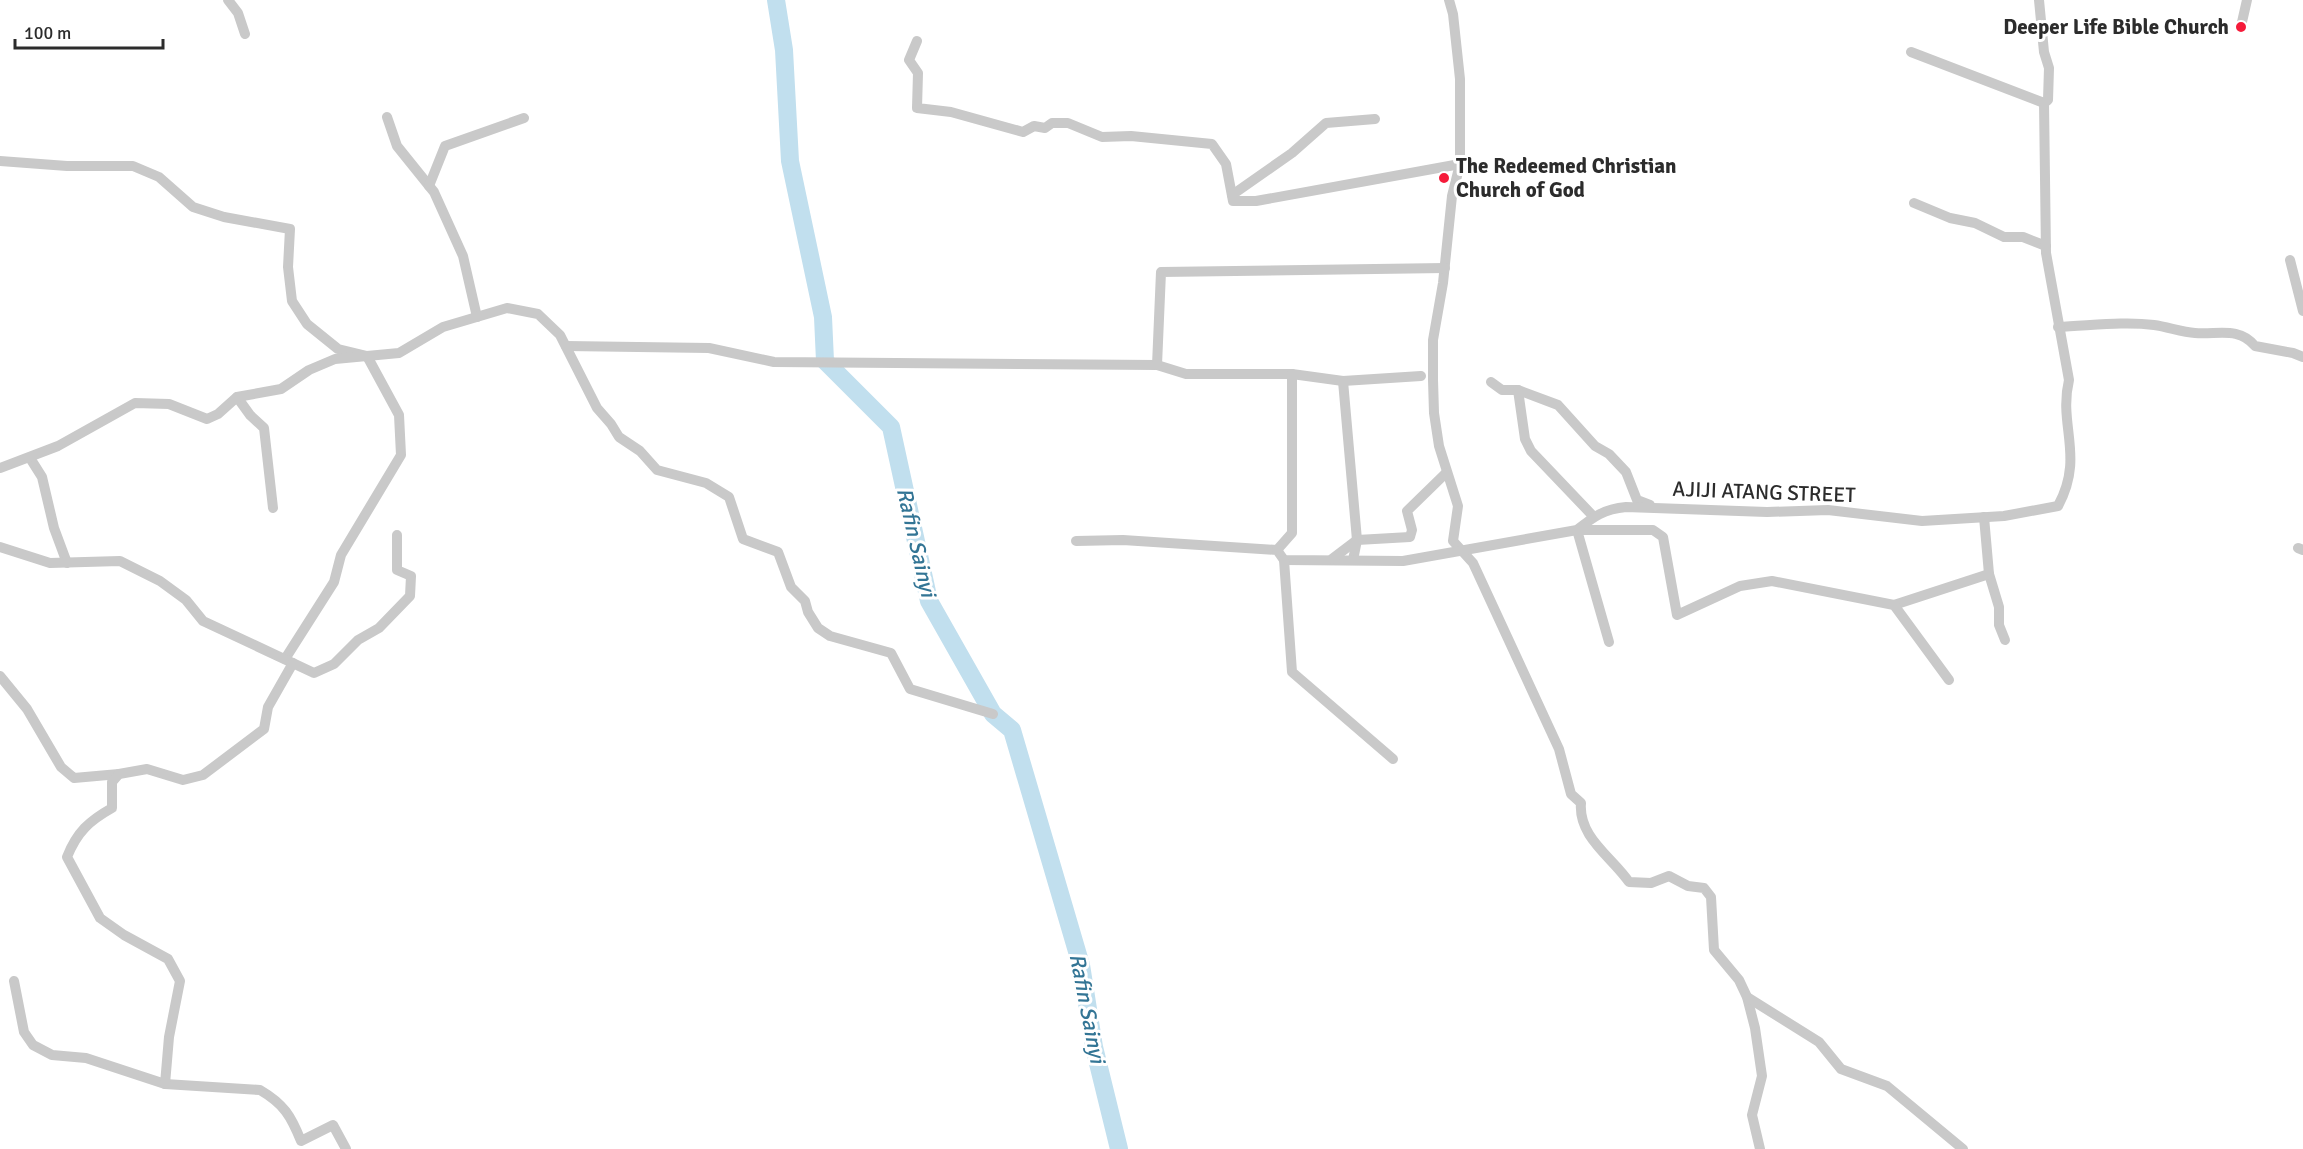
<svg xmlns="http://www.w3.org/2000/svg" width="2303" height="1149" viewBox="0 0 2303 1149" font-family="Signika,sans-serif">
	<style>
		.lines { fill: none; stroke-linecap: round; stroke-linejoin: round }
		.river { stroke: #c1dfee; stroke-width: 18 }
		.street { stroke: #c9c9c9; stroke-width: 10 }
		.poi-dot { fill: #f51b3a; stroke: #fff; stroke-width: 2 }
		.labels { text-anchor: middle; stroke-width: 6; stroke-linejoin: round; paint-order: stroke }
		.poi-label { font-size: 21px; font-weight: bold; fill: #2c2c2c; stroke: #fff; text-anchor: end }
		.street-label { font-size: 21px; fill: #2c2c2c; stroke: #fff }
		.water-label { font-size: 22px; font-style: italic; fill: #337595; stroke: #fff }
	</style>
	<rect width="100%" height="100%" fill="#fff"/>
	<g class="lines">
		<path class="river" d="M776,0L784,50L790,161L823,317L825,361L891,427L929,601L993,714L1012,730L1081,965L1094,1047L1119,1149"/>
		<g class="street">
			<path d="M228,0L238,13L245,34"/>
			<path d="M1449,0L1453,14L1460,79V164L1452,196L1443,283L1433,340V380L1434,413L1439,446L1458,506L1453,541L1473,563L1559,749L1571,794L1581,803C1578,837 1612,857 1629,882L1651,883L1669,876L1688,886L1704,888L1711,897L1714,950L1739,980L1747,997L1755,1028L1762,1076L1752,1115L1760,1149"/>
			<path d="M2242,22L2247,0"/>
			<path d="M917,41L909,60L918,73L917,108L951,112L1023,132L1034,126L1045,128L1052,123H1068L1102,137L1131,136L1212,144L1226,164L1233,201H1256L1460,164"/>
			<path d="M1911,52L2044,103"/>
			<path d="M387,117L397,146L434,192L463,256L477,317"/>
			<path d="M0,161L67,166H133L159,177L193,207L224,217L290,229L288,267L292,301L307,324L338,349L367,356L399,415L401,455L341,555L334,582L285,659"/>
			<path d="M429,186L445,146L524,118"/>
			<path d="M1232,195L1292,153L1326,123L1375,119"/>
			<path d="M1914,203L1950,218L1975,223L2004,237H2023L2046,246"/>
			<path d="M2290,260L2303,311"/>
			<path d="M2058,327C2089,326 2123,321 2154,325C2168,327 2182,332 2195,333C2217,335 2239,326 2255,346L2293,353L2303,357"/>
			<path d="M566,346L709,348L774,362L1157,365L1186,374H1292L1343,381L1421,376"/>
			<path d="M1157,365L1161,272L1445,268"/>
			<path d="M1343,381L1357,540L1353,560"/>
			<path d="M1491,382L1502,390H1518L1558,405L1595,446L1609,454L1626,472L1637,500L1650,505"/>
			<path d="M1518,390L1525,439L1531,451L1593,516"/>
			<path d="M237,397L250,415L264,428L273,508"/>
			<path d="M30,458L42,477L54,528L67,563"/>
			<path d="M0,468L58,446L135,403L169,404L207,419L218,414L237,397L281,389L309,370L335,359L399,353L443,327L507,308L538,314L560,335L597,408L611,424L619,437L640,451L657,470L706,483L729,497L743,539L778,552L791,587L805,601L808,612L818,628L830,636L891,653L910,689L993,714"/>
			<path d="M1076,541L1123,540L1277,550L1284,560L1403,561L1577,530C1593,517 1604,509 1626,507L1767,512L1828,510L1922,521L2004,516L2058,506C2085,456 2058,426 2069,380L2046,253L2044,103L2048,100L2049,68L2044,52L2039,0"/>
			<path d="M0,547L50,563L120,561L160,581L186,600L203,621L314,673L334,664L358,640L379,628L410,596L411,576L397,570V535"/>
			<path d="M2298,548L2303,550"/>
			<path d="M1277,550L1292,533V374"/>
			<path d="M1332,559L1357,540L1410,537L1412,530L1407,511L1446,473"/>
			<path d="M1284,560L1292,672L1393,759"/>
			<path d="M1989,574L1999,607V625L2005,640"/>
			<path d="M1894,605L1989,574L1984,517"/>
			<path d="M1609,642L1577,530H1653L1663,537L1677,615L1740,586L1772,581L1894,605L1949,680"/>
			<path d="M0,676L27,709L61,767L74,778L119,774"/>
			<path d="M14,981L24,1032L33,1045L52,1055L86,1058L165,1084L260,1090C284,1104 291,1116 301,1141L333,1125L346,1149"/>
			<path d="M1747,997L1819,1042L1841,1069L1887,1086L1963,1149"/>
			<path d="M165,1084L169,1037L180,981L168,959L124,935L100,918L67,857C77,832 89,821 112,808V782L119,774L147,769L183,780L203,775L264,729L268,707L293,663"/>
		</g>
	</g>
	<g class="poi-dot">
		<circle cx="2241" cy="27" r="6"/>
		<circle cx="1444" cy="178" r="6"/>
	</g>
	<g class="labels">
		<g class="poi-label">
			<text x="2229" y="34">Deeper Life Bible Church</text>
			<text x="1456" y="173" text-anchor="start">The Redeemed Christian<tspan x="1456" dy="24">Church of God</tspan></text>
		</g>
		<g class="street-label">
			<text transform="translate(1764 492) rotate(2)" y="7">AJIJI ATANG STREET</text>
		</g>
		<g class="water-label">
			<text transform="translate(917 542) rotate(77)" y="8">Rafin Sainyi</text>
			<text transform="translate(1088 1008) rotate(79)" y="8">Rafin Sainyi</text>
		</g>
	</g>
	<path d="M15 39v9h148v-9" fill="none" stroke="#2c2c2c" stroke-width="3"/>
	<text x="24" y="39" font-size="18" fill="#2c2c2c" stroke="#ffffff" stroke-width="4.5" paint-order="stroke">100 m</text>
</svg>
